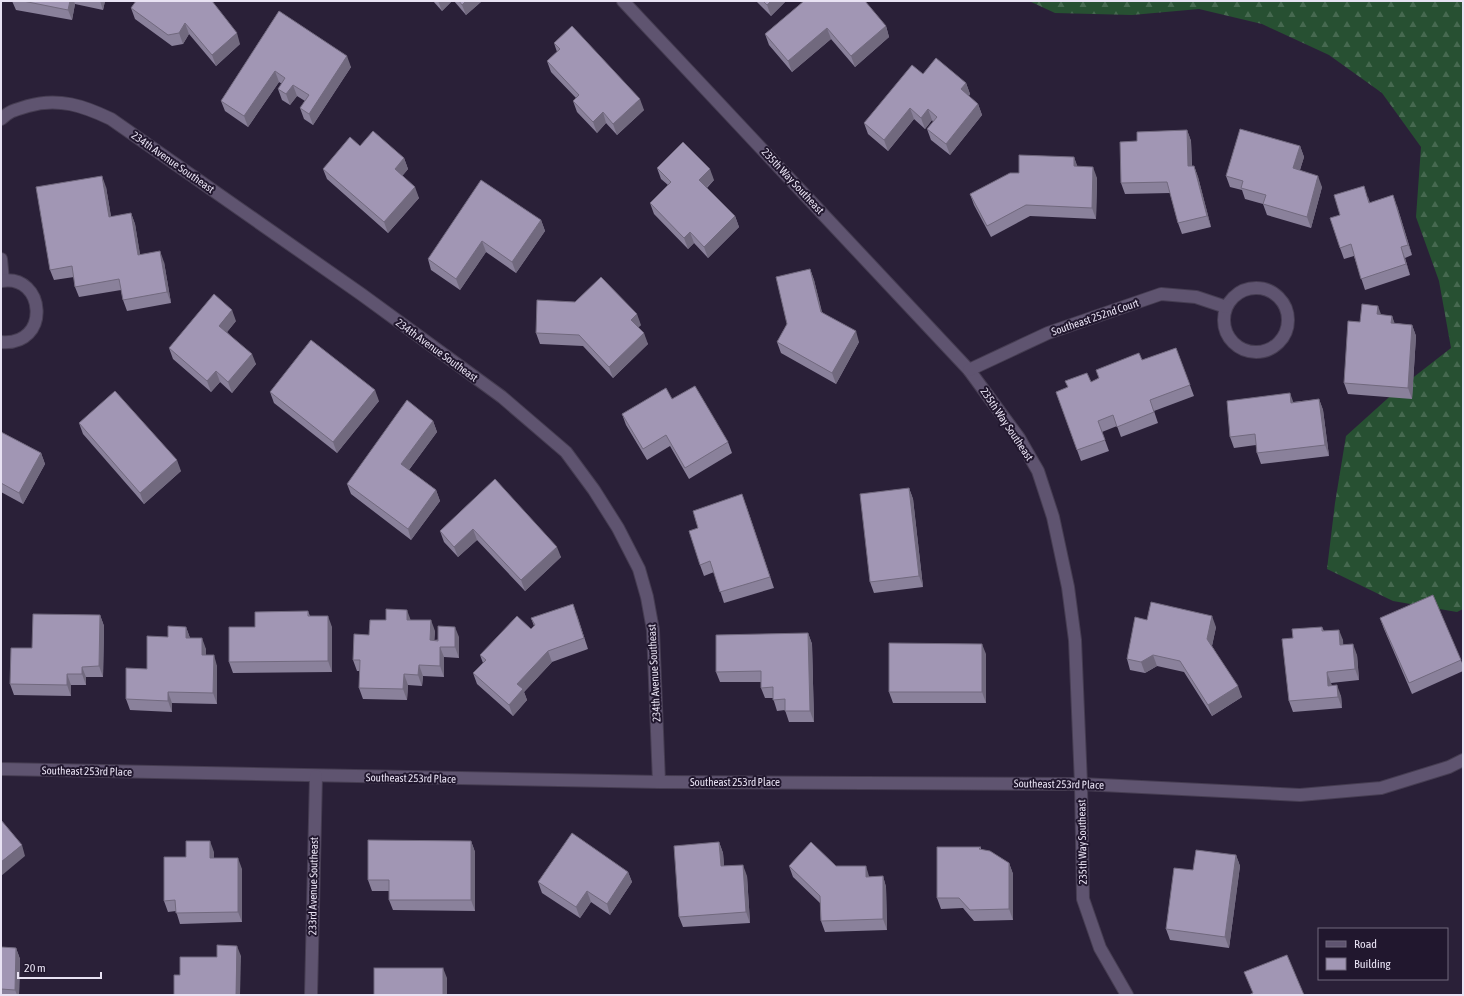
<svg xmlns="http://www.w3.org/2000/svg" width="1464" height="996" viewBox="0 0 1464 996" font-family="'Asap Condensed',sans-serif">
	<style>
		.forest { fill: url(#forest-firs) }
		.lines { fill: none; stroke-linecap: round; stroke-linejoin: round }
		.street-casing { stroke: #463d52; stroke-width: 14 }
		.street { stroke: #5f5470; stroke-width: 12 }
		.wall { fill: #8a819b }
		.shaded-wall { fill: #71697e }
		.building { fill: #a196b4; stroke: #71697e }
		.labels { text-anchor: middle; stroke-width: 4; stroke-linejoin: round; paint-order: stroke }
		.street-label { font-size: 11px; fill: #e8e2f3; stroke: #21172e }
	</style>
	<defs>
		<pattern id="forest-firs" width="22" height="20" patternUnits="userSpaceOnUse"><rect width="22" height="20" fill="#275032"/><path d="M5 1l3.5 6h-7zM16 11l3.5 6h-7z" fill="#466950"/></pattern>
	</defs>
	<rect width="100%" height="100%" fill="#2a2038"/>
	<path class="forest" d="M1029,1H1463V609L1457,612L1393,601L1327,569L1335,503L1346,436L1397,390L1451,348L1439,281L1416,217L1421,147L1382,93L1329,55L1262,24L1199,9L1132,15L1055,13Z"/>
	<g class="lines">
		<g class="street-casing">
			<g id="street">
				<path d="M623,1L969,370L1019,438L1038,471L1053,517L1068,587L1075,640L1081,784L1083,899L1100,948L1127,995"/>
				<path d="M1,119C11,110 15,110 28,106C58,97 84,106 111,119L361,294L502,397L566,452L594,490L618,528L639,569L647,597L653,630L659,782"/>
				<path d="M1,259L3,280"/>
				<path d="M1,281C46,273 51,347 1,342"/>
				<circle cx="1256" cy="320" r="32"/>
				<path d="M969,370L1048,333L1161,294L1196,297L1226,307"/>
				<path d="M1,769L659,782L1081,784L1300,795L1381,788L1449,767L1463,760"/>
				<path d="M311,995L316,776"/>
			</g>
		</g>
		<use href="#street" class="street"/>
	</g>
	<g class="wall">
		<path d="M12,1H105L103,10L75,4L72,20L16,10Z"/>
		<path d="M136,1L240,44L216,66L189,34L183,44L172,46L135,19L131,8Z"/>
		<path d="M433,1H452L442,11Z"/>
		<path d="M454,1H482L466,15Z"/>
		<path d="M756,1H786L771,16Z"/>
		<path d="M804,1L886,26L889,37L855,67L831,39L792,72L769,45L765,34Z"/>
		<path d="M279,11L351,67L313,125L304,119L300,108L305,101L297,96L290,105L282,100L278,89L282,84L279,82L248,127L225,111L221,101Z"/>
		<path d="M554,43L644,110L617,135L606,123L597,133L577,112L573,101L576,98L551,72L547,61L557,52Z"/>
		<path d="M923,74L966,83L970,94L969,96L978,104L982,115L950,155L931,140L927,129L933,122L932,120L925,129L914,119L888,151L868,134L864,123Z"/>
		<path d="M1187,130L1191,141L1192,166H1194L1198,177L1211,227L1182,234L1178,223L1170,193L1125,194L1121,183L1137,141Z"/>
		<path d="M360,146L404,158L408,169L402,176L419,198L388,233L327,179L323,169Z"/>
		<path d="M1300,146L1304,157L1300,170L1322,187L1311,228L1267,215L1263,204L1245,199L1242,190L1230,187L1226,176Z"/>
		<path d="M1074,157L1077,166L1097,178L1096,219L1030,216L991,237L974,205L970,194L1019,173Z"/>
		<path d="M657,168L714,180L707,188L735,216L739,227L708,258L694,243L688,249L654,214L650,203L668,185L661,179Z"/>
		<path d="M106,187L111,217L131,213L135,224L140,255L164,262L171,303L127,311L123,300L121,290L79,297L75,287L74,277L54,280L50,270Z"/>
		<path d="M1368,197L1370,203L1397,206L1412,255L1405,258L1410,275L1365,290L1354,256L1344,259L1340,248V215Z"/>
		<path d="M541,220L545,231L516,273L486,252L460,290L431,270L428,259Z"/>
		<path d="M810,269L814,280L822,312L859,342L836,384L781,353L777,342L787,324Z"/>
		<path d="M1381,315L1392,316L1394,323L1412,325L1416,336L1412,399L1348,394L1344,383L1360,322Z"/>
		<path d="M236,321L227,332L256,364L232,393L220,382L211,392L173,359L169,348Z"/>
		<path d="M641,325L638,327L648,344L613,378L583,346L540,344L536,333Z"/>
		<path d="M1176,348L1194,396L1154,411L1158,423L1121,437L1117,426L1102,432L1109,451L1081,461L1056,392L1091,382L1142,360Z"/>
		<path d="M270,392L379,401L337,453L274,403Z"/>
		<path d="M672,399L728,442L732,453L689,479L670,446L647,460L626,425L622,414Z"/>
		<path d="M1319,399L1323,410L1329,456L1261,464L1257,453L1256,445L1234,448L1230,437L1293,402Z"/>
		<path d="M433,421L437,432L409,470L436,490L440,501L411,540L351,494L347,484Z"/>
		<path d="M79,423L181,471L144,504L83,434Z"/>
		<path d="M1,432L41,453L45,464L23,504L1,492Z"/>
		<path d="M495,479L561,557L525,591L477,540L458,557L444,542L440,531Z"/>
		<path d="M909,488L913,499L923,587L874,593L870,582Z"/>
		<path d="M746,505L774,588L724,603L714,572L704,576L700,565L698,528Z"/>
		<path d="M308,611L310,616L332,627V672L233,673L229,662L255,627Z"/>
		<path d="M100,615L104,626L103,677H86V685H71V696L14,695L10,684L32,648Z"/>
		<path d="M577,615L588,649L552,662L524,692L527,700L513,716L477,684L473,673L483,663L480,655L531,629L534,626L531,618Z"/>
		<path d="M1380,618L1461,660L1463,666V671L1412,694L1384,629Z"/>
		<path d="M411,620L435,631L434,640L459,637V658L444,657V677L423,676L422,686L408,685L407,700L363,699L359,688L360,671H357L353,660L369,635Z"/>
		<path d="M1147,620L1216,627L1212,646L1242,697L1212,716L1184,672L1157,666L1145,673L1130,670L1127,659Z"/>
		<path d="M186,627L190,638L206,649V655L217,666V704L172,703V712L130,710L126,699L168,637Z"/>
		<path d="M1322,627L1324,631L1343,640V645L1357,655L1359,680L1331,683L1332,686L1341,696L1342,708L1293,712L1289,701L1293,638Z"/>
		<path d="M808,633L812,644L814,722H789L785,710L777,711L773,698H765L761,688V682H720L716,672Z"/>
		<path d="M986,654V703H893L889,692Z"/>
		<path d="M471,841L475,852V911L393,910L389,900V891H372L368,880Z"/>
		<path d="M719,842L723,853L724,866L747,876L750,923L683,927L679,917Z"/>
		<path d="M981,847V849L1009,863L1013,874V920L974,921L963,908L941,909L937,898Z"/>
		<path d="M214,852V858L242,869V922L180,924L176,911L168,912L164,901L186,857Z"/>
		<path d="M1236,855L1240,866L1229,948L1170,940L1166,929L1193,870Z"/>
		<path d="M789,866H836L870,877L883,876L886,887L887,930L825,932L821,921L820,903L793,877Z"/>
		<path d="M628,872L632,882L610,915L591,902L580,918L542,893L538,882Z"/>
		<path d="M1,947L16,948L20,959L19,995H1Z"/>
	</g>
	<g class="shaded-wall">
		<path d="M70,1H74L75,4L72,20L68,10Z"/>
		<path d="M100,1H105L103,10Z"/>
		<path d="M438,1H452L442,11Z"/>
		<path d="M466,1H482L466,15L462,5Z"/>
		<path d="M771,1H786L771,16L767,5Z"/>
		<path d="M185,23L189,34L183,44L179,33Z"/>
		<path d="M886,26L889,37L855,67L851,56Z"/>
		<path d="M827,28L831,39L792,72L788,61Z"/>
		<path d="M237,33L240,44L216,66L212,55Z"/>
		<path d="M347,56L351,67L313,125L309,114Z"/>
		<path d="M275,71L279,82L248,127L244,116Z"/>
		<path d="M966,83L970,94L965,100L961,89Z"/>
		<path d="M293,85L297,96L290,105L286,94Z"/>
		<path d="M640,99L644,110L617,135L613,124Z"/>
		<path d="M978,104L982,115L950,155L946,144Z"/>
		<path d="M910,108L914,119L888,151L884,140Z"/>
		<path d="M928,109L932,120L925,129L921,118Z"/>
		<path d="M603,112L606,123L597,133L593,122Z"/>
		<path d="M1187,130L1191,141L1192,177L1188,166Z"/>
		<path d="M1300,146L1304,157L1297,179L1293,168Z"/>
		<path d="M1074,157L1078,168L1074,166Z"/>
		<path d="M404,158L408,169L399,180L395,169Z"/>
		<path d="M1194,166L1198,177L1211,227L1207,216Z"/>
		<path d="M1093,167L1097,178L1096,219L1092,208Z"/>
		<path d="M710,169L714,180L703,191L699,180Z"/>
		<path d="M102,176L106,187L113,228L109,217Z"/>
		<path d="M1318,176L1322,187L1311,228L1307,217Z"/>
		<path d="M415,187L419,198L388,233L384,222Z"/>
		<path d="M1393,195L1397,206L1412,255L1408,245Z"/>
		<path d="M131,213L135,224L142,266L138,255Z"/>
		<path d="M735,216L739,227L708,258L704,247Z"/>
		<path d="M541,220L545,231L516,273L512,262Z"/>
		<path d="M690,232L694,243L688,249L684,238Z"/>
		<path d="M482,241L486,252L460,290L456,279Z"/>
		<path d="M1401,247L1405,258L1410,275L1406,264Z"/>
		<path d="M160,251L164,262L171,303L167,292Z"/>
		<path d="M810,269L814,280L824,322L821,312Z"/>
		<path d="M1378,306L1382,317L1377,314Z"/>
		<path d="M232,310L236,321L223,337L219,326Z"/>
		<path d="M637,314L641,325L635,331L631,320Z"/>
		<path d="M1392,316L1396,327L1391,323Z"/>
		<path d="M1412,325L1416,336L1412,399L1408,388Z"/>
		<path d="M856,331L859,342L836,384L832,373Z"/>
		<path d="M644,333L648,344L613,378L609,367Z"/>
		<path d="M252,354L256,364L232,393L228,382Z"/>
		<path d="M216,371L220,382L211,392L207,381Z"/>
		<path d="M375,390L379,401L337,453L333,442Z"/>
		<path d="M1290,393L1294,404L1291,403Z"/>
		<path d="M1319,399L1323,410L1329,456L1325,445Z"/>
		<path d="M433,421L437,432L405,475L401,464Z"/>
		<path d="M41,453L45,464L23,504L19,493Z"/>
		<path d="M177,460L181,471L144,504L140,493Z"/>
		<path d="M909,488L913,499L923,587L919,576Z"/>
		<path d="M436,490L440,501L411,540L408,529Z"/>
		<path d="M473,529L477,540L458,557L454,547Z"/>
		<path d="M557,547L561,557L525,591L521,580Z"/>
		<path d="M407,610L411,621L407,620Z"/>
		<path d="M100,615L104,626L103,677L99,666Z"/>
		<path d="M328,616L332,627V672L328,661Z"/>
		<path d="M1212,616L1216,627L1211,650L1207,639Z"/>
		<path d="M431,620L435,631L434,651L430,640Z"/>
		<path d="M186,627L190,638H186Z"/>
		<path d="M455,627L459,637V658L455,647Z"/>
		<path d="M1339,630L1343,640L1344,656L1340,645Z"/>
		<path d="M808,633L812,644L814,722L810,711Z"/>
		<path d="M202,638L206,649V666L202,655Z"/>
		<path d="M982,644L986,654V703L982,692Z"/>
		<path d="M1353,644L1357,655L1359,680L1355,669Z"/>
		<path d="M440,647L444,657V677L440,666Z"/>
		<path d="M548,651L552,662L524,692L527,700L513,716L509,705L517,684Z"/>
		<path d="M214,655L217,666V704L213,693Z"/>
		<path d="M1153,655L1157,666L1145,673L1141,662Z"/>
		<path d="M419,665L423,676L422,686L418,675Z"/>
		<path d="M82,667L86,677V685L82,674Z"/>
		<path d="M1327,672L1331,683L1332,697L1328,686Z"/>
		<path d="M67,674L71,685V696L67,685Z"/>
		<path d="M404,674L408,685L407,700L403,689Z"/>
		<path d="M1337,685L1341,696L1342,708L1338,697Z"/>
		<path d="M1238,686L1242,697L1212,716L1208,705Z"/>
		<path d="M168,692L172,703V712L168,701Z"/>
		<path d="M210,841L214,852V869L210,858Z"/>
		<path d="M471,841L475,852V911L471,900Z"/>
		<path d="M719,842L723,853L725,877L721,866Z"/>
		<path d="M22,845L25,856L1,876V862Z"/>
		<path d="M1236,855L1240,866L1229,948L1225,937Z"/>
		<path d="M238,858L242,869V922L238,912Z"/>
		<path d="M1009,863L1013,874V920L1009,909Z"/>
		<path d="M743,865L747,876L750,923L746,912Z"/>
		<path d="M866,866L869,876L870,888L866,877Z"/>
		<path d="M628,872L632,882L610,915L607,904Z"/>
		<path d="M883,876L886,887L887,930L883,919Z"/>
		<path d="M587,891L591,902L580,918L576,907Z"/>
		<path d="M237,946L241,956L240,995H236Z"/>
		<path d="M16,948L20,959L19,995H17L15,990Z"/>
		<path d="M443,968L447,978V995H443Z"/>
	</g>
	<g class="building">
		<path d="M23,1H70L68,10Z"/>
		<path d="M136,1H212L237,33L212,55L185,23L179,33L168,35L131,8Z"/>
		<path d="M459,1H466L462,5Z"/>
		<path d="M763,1H771L767,5Z"/>
		<path d="M804,1H865L886,26L851,56L827,28L788,61L765,34Z"/>
		<path d="M279,11L347,56L309,114L300,108L309,95L293,85L286,94L278,89L285,78L275,71L244,116L221,101Z"/>
		<path d="M572,26L640,99L613,124L603,112L593,122L573,101L579,95L547,61L560,49L554,43Z"/>
		<path d="M936,58L966,83L961,89L978,104L946,144L927,129L937,117L928,109L921,118L910,108L884,140L864,123L912,65L923,74Z"/>
		<path d="M1240,129L1300,146L1293,168L1318,176L1307,217L1263,204L1266,195L1241,188L1243,181L1226,176Z"/>
		<path d="M1187,130L1188,166H1194L1207,216L1178,223L1167,182L1121,183L1120,142L1137,141V132Z"/>
		<path d="M373,131L404,158L395,169L415,187L384,222L323,169L350,137L360,146Z"/>
		<path d="M683,142L710,169L699,180L735,216L704,247L690,232L684,238L650,203L671,182L657,168Z"/>
		<path d="M1019,155L1074,157V166L1093,167L1092,208L1026,205L987,226L970,194L1010,173H1019Z"/>
		<path d="M102,176L109,217L131,213L138,255L160,251L167,292L123,300L119,279L75,287L72,266L50,270L36,187Z"/>
		<path d="M481,180L541,220L512,262L482,241L456,279L428,259Z"/>
		<path d="M1364,186L1369,203L1393,195L1408,245L1401,247L1406,264L1361,279L1351,244L1340,248L1330,218L1340,215L1334,195Z"/>
		<path d="M810,269L821,312L856,331L832,373L777,342L787,324L776,277Z"/>
		<path d="M601,277L637,314L631,320L644,333L609,367L579,335L536,333L537,300L575,302Z"/>
		<path d="M214,294L232,310L219,326L252,354L228,382L216,371L207,381L169,348Z"/>
		<path d="M1362,304L1378,306L1377,314L1392,316L1391,323L1412,325L1408,388L1344,383L1348,321L1360,322Z"/>
		<path d="M311,340L375,390L333,442L270,392Z"/>
		<path d="M1176,348L1190,385L1150,400L1154,412L1117,427L1113,415L1098,421L1105,440L1077,450L1056,392L1068,387L1065,381L1087,373L1091,382L1099,378L1096,370L1139,353L1142,360Z"/>
		<path d="M695,386L728,442L685,468L666,435L643,449L622,414L666,388L672,399Z"/>
		<path d="M115,391L177,460L140,493L79,423Z"/>
		<path d="M1290,393L1291,403L1319,399L1325,445L1257,453L1255,434L1230,437L1227,401Z"/>
		<path d="M407,400L433,421L401,464L436,490L408,529L347,484Z"/>
		<path d="M1,432L41,453L19,493L1,483Z"/>
		<path d="M495,479L557,547L521,580L473,529L454,547L440,531Z"/>
		<path d="M909,488L919,576L870,582L860,494Z"/>
		<path d="M742,494L770,577L720,592L710,561L700,565L689,531L698,528L693,511Z"/>
		<path d="M1433,595L1461,660L1409,683L1380,618Z"/>
		<path d="M1151,602L1212,616L1207,639L1238,686L1208,705L1180,661L1153,655L1141,662L1127,659L1135,617L1147,620Z"/>
		<path d="M573,604L584,638L548,651L517,684L523,689L509,705L473,673L486,660L480,655L517,616L531,629L535,625L531,618Z"/>
		<path d="M386,609L407,610V620H431L430,640L438,641V626L455,627V647H440V666L419,665L418,675L404,674L403,689L359,688L360,660H353L354,634L369,635L370,620H386Z"/>
		<path d="M308,611V616H328V661L229,662V627H255V612Z"/>
		<path d="M33,614L100,615L99,666L82,667V674H67V685L10,684L11,648H32Z"/>
		<path d="M168,626L186,627V638H202V655H214L213,693L168,692V701L126,699V668L147,669V636L168,637Z"/>
		<path d="M1322,627V631L1339,630L1340,645L1353,644L1355,669L1327,672L1328,686L1337,685L1338,697L1289,701L1282,639L1293,638L1292,629Z"/>
		<path d="M808,633L810,711H785V699L773,700V687L761,688V671L716,672V635Z"/>
		<path d="M889,643L982,644V692H889Z"/>
		<path d="M1,820L22,845L1,862Z"/>
		<path d="M572,833L628,872L607,904L587,891L576,907L538,882Z"/>
		<path d="M368,840L471,841V900H389V880H368Z"/>
		<path d="M186,841H210V858H238V912L176,913L175,900L164,901V857H186Z"/>
		<path d="M719,842L721,866L743,865L746,912L679,917L674,846Z"/>
		<path d="M811,842L836,866H866V877L883,876V919L821,921L820,896L789,866Z"/>
		<path d="M937,847H981L979,849L990,851L1009,863V909L970,910L959,898H937Z"/>
		<path d="M1196,850L1236,855L1225,937L1166,929L1174,868L1193,870Z"/>
		<path d="M217,945L237,946L236,995H174V975H180V957H217Z"/>
		<path d="M1,947L16,948L15,990L1,989Z"/>
		<path d="M1287,955L1304,995H1249L1253,993L1244,972Z"/>
		<rect x="374" y="968" width="69" height="27"/>
	</g>
	<g class="labels">
		<g class="street-label">
			<text transform="translate(173 162) rotate(35)" y="4">234th Avenue Southeast</text>
			<text transform="translate(793 181) rotate(47)" y="4">235th Way Southeast</text>
			<text transform="translate(1095 317) rotate(-19)" y="4">Southeast 252nd Court</text>
			<text transform="translate(437 350) rotate(36)" y="4">234th Avenue Southeast</text>
			<text transform="translate(1007 424) rotate(56)" y="4">235th Way Southeast</text>
			<text transform="translate(654 673) rotate(-93)" y="4">234th Avenue Southeast</text>
			<text transform="translate(87 771) rotate(1)" y="4">Southeast 253rd Place</text>
			<text transform="translate(411 778) rotate(1)" y="4">Southeast 253rd Place</text>
			<text x="735" y="786">Southeast 253rd Place</text>
			<text transform="translate(1059 784) rotate(1)" y="4">Southeast 253rd Place</text>
			<text transform="translate(1082 842) rotate(-91)" y="4">235th Way Southeast</text>
			<text transform="translate(313 886) rotate(-89)" y="4">233rd Avenue Southeast</text>
		</g>
	</g>
	<rect width="1464" height="996" fill="none" stroke="#e8e2f3" stroke-width="4"/>
	<rect x="1318" y="928" width="130" height="52" fill="#21172e" stroke="#71687d"/>
	<rect x="1326" y="941" width="20" height="6" fill="#5f5470" stroke="#71687d"/>
	<text x="1354" y="948" font-size="12" fill="#e8e2f3">Road</text>
	<rect x="1326" y="958" width="20" height="12" fill="#a196b4" stroke="#71687d"/>
	<text x="1354" y="968" font-size="12" fill="#e8e2f3">Building</text>
	<path d="M18 972v6h83v-6" fill="none" stroke="#e8e2f3" stroke-width="2"/>
	<text x="24" y="972" font-size="12" fill="#e8e2f3" stroke="#21172e" stroke-width="3" paint-order="stroke">20 m</text>
</svg>
